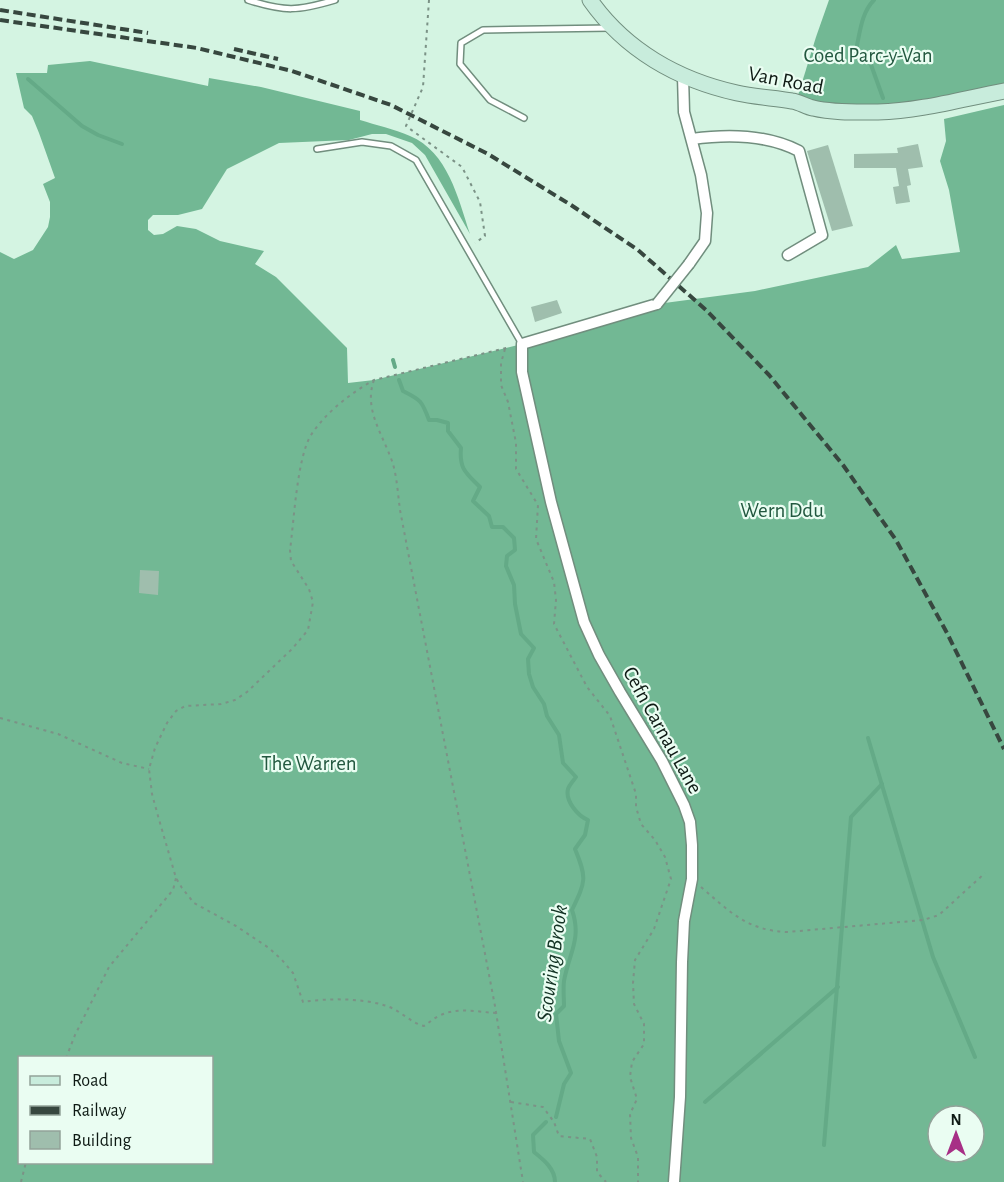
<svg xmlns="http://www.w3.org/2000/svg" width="1004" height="1182" viewBox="0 0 1004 1182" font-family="'Alegreya Sans',sans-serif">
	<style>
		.forest { fill: #72b894; fill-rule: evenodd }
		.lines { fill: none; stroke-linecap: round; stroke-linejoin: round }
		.stream { stroke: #64aa87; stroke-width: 4 }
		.building { fill: #9fbead }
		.lane-casing { stroke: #718e7e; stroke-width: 8 }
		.street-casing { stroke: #718e7e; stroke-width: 13 }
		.secondary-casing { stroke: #718e7e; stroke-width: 17 }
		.path { stroke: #7b9286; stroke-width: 2; stroke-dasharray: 3 4.5; stroke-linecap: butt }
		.lane { stroke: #fff; stroke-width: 5 }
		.street { stroke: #fff; stroke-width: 10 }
		.secondary { stroke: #c8ecdc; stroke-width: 15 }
		.rail { stroke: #37473f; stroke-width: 4; stroke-dasharray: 9 4.5; stroke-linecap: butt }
		.street-bridge-casing { stroke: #718e7e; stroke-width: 13; stroke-linecap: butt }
		.street-bridge { stroke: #fff; stroke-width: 10 }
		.labels { text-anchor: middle; stroke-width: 4.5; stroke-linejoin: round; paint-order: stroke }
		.park-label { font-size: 21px; fill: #22583f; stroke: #eafdf2 }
		.street-label { font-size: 21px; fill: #0e1a14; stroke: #eafdf2 }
		.water-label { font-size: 22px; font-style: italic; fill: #133324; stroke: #eafdf2 }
	</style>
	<rect width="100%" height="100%" fill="#d4f4e2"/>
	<g class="forest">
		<path d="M829,0H1004V91L905,110L796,102L816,37Z"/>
		<path d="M90,61L208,86L209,78L261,87L360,111V120C376,125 394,129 410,136C448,152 458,198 470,234L425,155L412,143L386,134H372L349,140L279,143L227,169L202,209L178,215H153L148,220V230L154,235L163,234L177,226L196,229L220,241L264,251L255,264L276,277L347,348L348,383L374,380L522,344L657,304L755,291L868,267L896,245L902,259L960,252L949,190L940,161L946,141L944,119L1004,105V1182H0V252L14,259L33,250L48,227L50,217V202L43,184L55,178L39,133L32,116L24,108L16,73H47L48,65ZM20,1058H212V1162H20ZM938,1116H974V1152H938Z"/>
	</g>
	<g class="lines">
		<g class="stream">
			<path d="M874,0C861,13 860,33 856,50L870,62L883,98"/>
			<path d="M28,79L82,126L98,135L122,144"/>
			<path d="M393,360L395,367"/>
			<path d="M399,380L403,391C421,400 422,401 429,420H437L448,423V431L461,448C459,469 466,473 480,487L473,501L489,516L492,527H503L514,538L515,550L507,556L506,566L514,585L515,604L521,634L534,648L528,659L529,674L533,687L544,704L547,716L559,735L563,763L576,777C574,780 569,785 568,789C565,801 578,816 588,820L585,835L575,849C587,878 586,881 572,910C582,939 569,953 564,981C563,989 564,998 564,1006L556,1014L559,1041L571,1073L564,1084L556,1117"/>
			<path d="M868,738L933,957L975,1057"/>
			<path d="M705,1102L838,987"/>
			<path d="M546,1122L533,1135L534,1152C544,1160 555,1169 555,1182"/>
			<path d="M824,1145L851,817L882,784"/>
		</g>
	</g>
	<g class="building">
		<path d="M918,144L923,167L908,169L911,185L907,186L910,202L896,204L893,187L899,186L896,168H854V154L898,153L897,148Z"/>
		<path d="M828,145L853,226L832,231L807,151Z"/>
		<path d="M557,300L562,313L535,322L531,307Z"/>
		<path d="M140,570L159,571L158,595L139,593Z"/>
	</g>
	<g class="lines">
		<g class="lane-casing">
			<g id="lane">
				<path d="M248,0C285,12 298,11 335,0"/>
				<path d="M524,118L490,100L460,64L461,43L483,30L611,28"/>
				<path d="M317,149L362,142L391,146L416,160L522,344"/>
			</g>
		</g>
		<g class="street-casing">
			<g id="street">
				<path d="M683,76L684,112L701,175L707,213L705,241L689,264"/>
				<path d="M692,139C728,134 766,134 799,151L822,235L788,255"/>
				<path d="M657,304L522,344V372L551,502L584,622L599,655L620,692L662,761L684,805L690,822L692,845V879L684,921L682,962L680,1097L674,1182"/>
			</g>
		</g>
		<g class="secondary-casing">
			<path id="secondary" d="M590,0C625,50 678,80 737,93C755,97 774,98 792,101C800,102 806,107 813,108C834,113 857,112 878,112C920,111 962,99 1004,91"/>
		</g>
		<g class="path">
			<path d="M429,0L423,87L406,126L462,167L480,202L485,236L475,243"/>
			<path d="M505,349L501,363V385L508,402L516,443V469L538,505L536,539L554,582L556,600L554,624L587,687L610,716L636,794V807L641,824L655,840L665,857L671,879L654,929L635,960L633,983L634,1004L644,1024V1044L632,1062L630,1077L637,1099L630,1114L631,1138L638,1157V1182"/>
			<path d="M374,380C363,410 384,436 393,464C397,478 398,495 400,510L495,1006L523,1182"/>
			<path d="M0,718L58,734L122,763L149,769"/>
			<path d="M701,887C730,912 748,931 788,932L923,920L939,915L985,873"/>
			<path d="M496,1013C478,1012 458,1007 441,1015C435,1017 430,1022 424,1026C411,1023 401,1011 387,1006C362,998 329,998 303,1002L293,973L282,960L269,948L236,926L194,903L182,888L176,878L158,816L152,794L149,769L155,748L167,723L176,711L185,706L221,704L235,700L247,692L292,649L308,630L313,602L309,589L291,561L290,550C294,521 297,458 311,435C326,412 351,393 374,380L510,347"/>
			<path d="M66,1058L75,1035L109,967L173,890L176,878"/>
			<path d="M511,1102L543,1107L554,1122L559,1136L590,1139L597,1157V1172L606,1182"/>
			<path d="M21,1182L26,1162"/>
		</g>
		<use href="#lane" class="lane"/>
		<use href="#street" class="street"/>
		<use href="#secondary" class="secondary"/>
		<g class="rail">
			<path d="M0,10L148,33"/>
			<path d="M0,20L197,48L292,71L391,105L488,154L571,205L638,250L706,310L769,375L843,465L896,540L947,633L1004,749"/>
			<path d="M234,49L278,59"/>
		</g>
		<g class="street-bridge-casing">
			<path id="street-bridge" d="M657,304L689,264"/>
		</g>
		<use href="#street-bridge" class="street-bridge"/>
	</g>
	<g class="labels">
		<g class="park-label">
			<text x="868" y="62">Coed Parc-y-Van</text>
			<text x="782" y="517">Wern Ddu</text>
			<text x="309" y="770">The Warren</text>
		</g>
		<g class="street-label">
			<text transform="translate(786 80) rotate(11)" y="7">Van Road</text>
			<text transform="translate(663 730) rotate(61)" y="7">Cefn Carnau Lane</text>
		</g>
		<g class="water-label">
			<text transform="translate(551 963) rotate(-82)" y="8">Scouring Brook</text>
		</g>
	</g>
	<rect x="18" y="1056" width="195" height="108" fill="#eafdf2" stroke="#92a299" stroke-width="1.5"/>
	<rect x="30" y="1076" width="30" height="9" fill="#c8ecdc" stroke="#92a299" stroke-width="1.5"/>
	<text x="72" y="1086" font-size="18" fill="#0e1a14">Road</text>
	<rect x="30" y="1106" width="30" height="9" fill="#37473f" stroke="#92a299" stroke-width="1.5"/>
	<text x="72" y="1116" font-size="18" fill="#0e1a14">Railway</text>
	<rect x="30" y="1131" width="30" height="18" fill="#9fbead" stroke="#92a299" stroke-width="1.5"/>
	<text x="72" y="1146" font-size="18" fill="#0e1a14">Building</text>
	<g transform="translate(956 1134)"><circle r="28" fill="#eafdf2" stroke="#92a299" stroke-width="1.5"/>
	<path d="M0-4.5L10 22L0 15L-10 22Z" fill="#a72f86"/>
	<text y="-9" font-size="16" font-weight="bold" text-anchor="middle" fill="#0e1a14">N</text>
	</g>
</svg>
